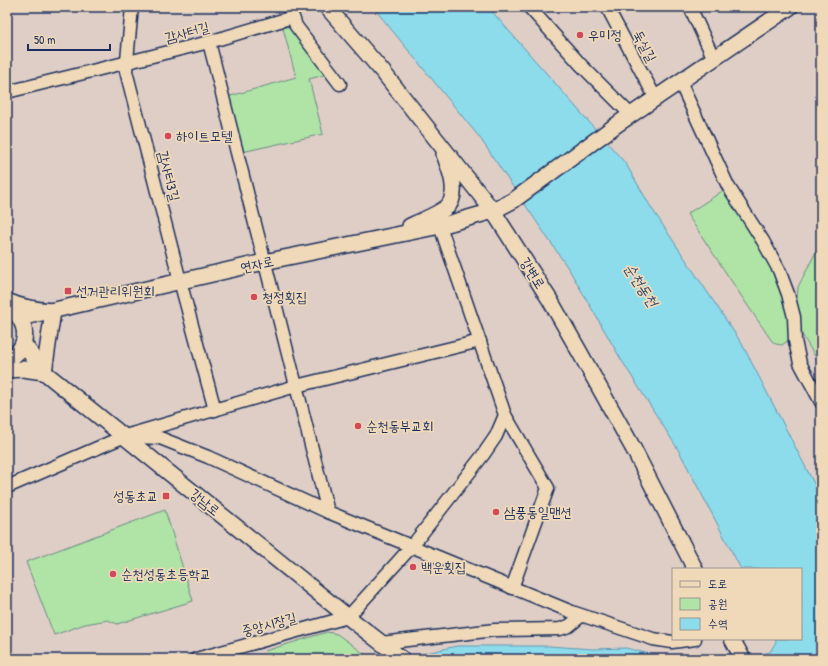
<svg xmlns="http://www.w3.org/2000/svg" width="828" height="666" viewBox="0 0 828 666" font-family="'Patrick Hand','Poor Story',sans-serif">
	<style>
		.green { fill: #b0e4a6; stroke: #668a82 }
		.water { fill: #8ddceb; stroke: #5f97b3 }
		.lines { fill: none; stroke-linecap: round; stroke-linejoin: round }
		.minor-casing { stroke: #1b2f5e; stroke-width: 15 }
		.major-casing { stroke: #1b2f5e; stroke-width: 18 }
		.minor { stroke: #f0d9b8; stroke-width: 12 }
		.major { stroke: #f0d9b8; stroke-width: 15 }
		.poi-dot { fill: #d1495b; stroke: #f0d9b8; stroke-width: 1.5 }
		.labels { text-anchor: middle; stroke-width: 3.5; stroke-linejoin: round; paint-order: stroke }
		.street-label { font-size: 14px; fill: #1b2f5e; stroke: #f0d9b8 }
		.poi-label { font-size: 14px; fill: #1b2f5e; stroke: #f0d9b8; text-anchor: start }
		.water-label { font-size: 15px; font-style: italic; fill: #2c4973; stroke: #f0d9b8 }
	</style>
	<rect width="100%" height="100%" fill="#dfcec6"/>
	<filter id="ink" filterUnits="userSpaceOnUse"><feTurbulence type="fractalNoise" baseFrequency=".025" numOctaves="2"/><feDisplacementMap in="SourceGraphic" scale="8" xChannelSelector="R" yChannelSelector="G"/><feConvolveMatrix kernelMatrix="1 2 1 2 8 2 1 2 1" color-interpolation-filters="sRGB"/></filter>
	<g filter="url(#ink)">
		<g class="green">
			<path d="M289,26L328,74L309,79L323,134L242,152L227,97L296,77L283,28Z"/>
			<path d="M724,190L773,268L788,309L790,339L782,345L776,344L772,341L752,312L687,214Z"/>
			<path d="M821,242V366L801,333L796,312L798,287Z"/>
			<path d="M165,510L193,601L117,624L108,620L85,624L54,635L26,562Z"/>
			<path d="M327,632L337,634L370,658L267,659L265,651Z"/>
		</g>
		<g class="water">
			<path d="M373,7H488L626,164L652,209L742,344L821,497V659H742L770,652L776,642L775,639H801V569H741L679,451L622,361L570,271L480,138Z"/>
			<path d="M457,646H548L593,649L626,648L666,658L687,659H400Z"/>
		</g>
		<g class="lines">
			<g class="minor-casing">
				<g id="minor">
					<path d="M132,7L126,71L180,281L215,410"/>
					<path d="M529,7L581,65L631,115"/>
					<path d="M607,7L656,99"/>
					<path d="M690,7L714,59"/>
					<path d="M209,42L328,512L572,612L653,639L672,642L695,639"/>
					<path d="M680,82L728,186L763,241L779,270L788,294L794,317L795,341L800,363L821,402"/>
					<path d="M7,92L209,42L293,17L296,26L340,84"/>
					<path d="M505,415L548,488L512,588"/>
					<path d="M136,437L160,438L208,457L328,512"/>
					<path d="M7,487L125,436L296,386L480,341"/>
					<path d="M381,643L495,630L560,629L569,626L581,616"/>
					<path d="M196,659L348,617L412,546L444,505L483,455L496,436L505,415L440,226"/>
				</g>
			</g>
			<g class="major-casing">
				<g id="major">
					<path d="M327,7L383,72L493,211L550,300L579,351L633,448L695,569"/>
					<path d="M410,226C419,222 443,212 449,205C459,190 449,168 444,154"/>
					<path d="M7,301C22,308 36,310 53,311L44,372L23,369L7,370"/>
					<path d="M20,318L264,262L440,226L493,211L514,200L619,123L790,7"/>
					<path d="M23,343L44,372L348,617L402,659"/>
					<path d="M7,360C28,349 30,328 14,311"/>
					<path d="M732,639L743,659"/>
				</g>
			</g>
			<use href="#minor" class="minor"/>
			<use href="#major" class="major"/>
		</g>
	</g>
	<g class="poi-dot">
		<circle cx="580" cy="35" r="4"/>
		<circle cx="168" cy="136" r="4"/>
		<rect x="64" y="287" width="8" height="8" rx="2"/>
		<circle cx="254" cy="297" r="4"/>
		<circle cx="358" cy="426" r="4"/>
		<rect x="162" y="492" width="8" height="8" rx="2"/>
		<circle cx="496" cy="512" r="4"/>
		<circle cx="413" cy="567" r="4"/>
		<circle cx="113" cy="574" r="4"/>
	</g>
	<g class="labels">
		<g class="street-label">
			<text transform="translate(187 32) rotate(-15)" y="5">감사터길</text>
			<text transform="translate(645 46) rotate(62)" y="5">둑실길</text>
			<text transform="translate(169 176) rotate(76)" y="5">감사터3길</text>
			<text transform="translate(257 264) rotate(-12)" y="5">연자로</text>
			<text transform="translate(533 273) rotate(58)" y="5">강변로</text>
			<text transform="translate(205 502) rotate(39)" y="5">강남로</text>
			<text transform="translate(269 624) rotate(-15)" y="5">중앙시장길</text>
		</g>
		<g class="poi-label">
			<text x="588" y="40">우미정</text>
			<text x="176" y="141">하이트모텔</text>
			<text x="76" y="296">선거관리위원회</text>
			<text x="262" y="302">청정횟집</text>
			<text x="366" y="431">순천동부교회</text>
			<text x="158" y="501" text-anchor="end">성동초교</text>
			<text x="504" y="517">삼풍동일맨션</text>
			<text x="421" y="572">백운횟집</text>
			<text x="121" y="579">순천성동초등학교</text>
		</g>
		<g class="water-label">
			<text transform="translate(641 285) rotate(57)" y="5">순천동천</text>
		</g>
	</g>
	<rect width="828" height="666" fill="none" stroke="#f0d9b8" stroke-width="24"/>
	<rect x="12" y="12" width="804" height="642" fill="none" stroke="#1b2f5e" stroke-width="1.5" filter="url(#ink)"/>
	<rect x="672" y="568" width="130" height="72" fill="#f0d9b8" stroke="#9b9594"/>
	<rect x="680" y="581" width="20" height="6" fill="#f0d9b8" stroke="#9b9594"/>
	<text x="708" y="588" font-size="12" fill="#1b2f5e">도로</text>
	<rect x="680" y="598" width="20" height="12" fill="#b0e4a6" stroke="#9b9594"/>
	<text x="708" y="608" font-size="12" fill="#1b2f5e">공원</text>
	<rect x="680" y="618" width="20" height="12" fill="#8ddceb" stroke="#9b9594"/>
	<text x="708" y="628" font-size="12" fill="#1b2f5e">수역</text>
	<path d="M28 44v6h82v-6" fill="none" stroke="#1b2f5e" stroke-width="2"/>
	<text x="34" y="44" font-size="12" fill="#1b2f5e" stroke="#f0d9b8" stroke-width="3" paint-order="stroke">50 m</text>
</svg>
